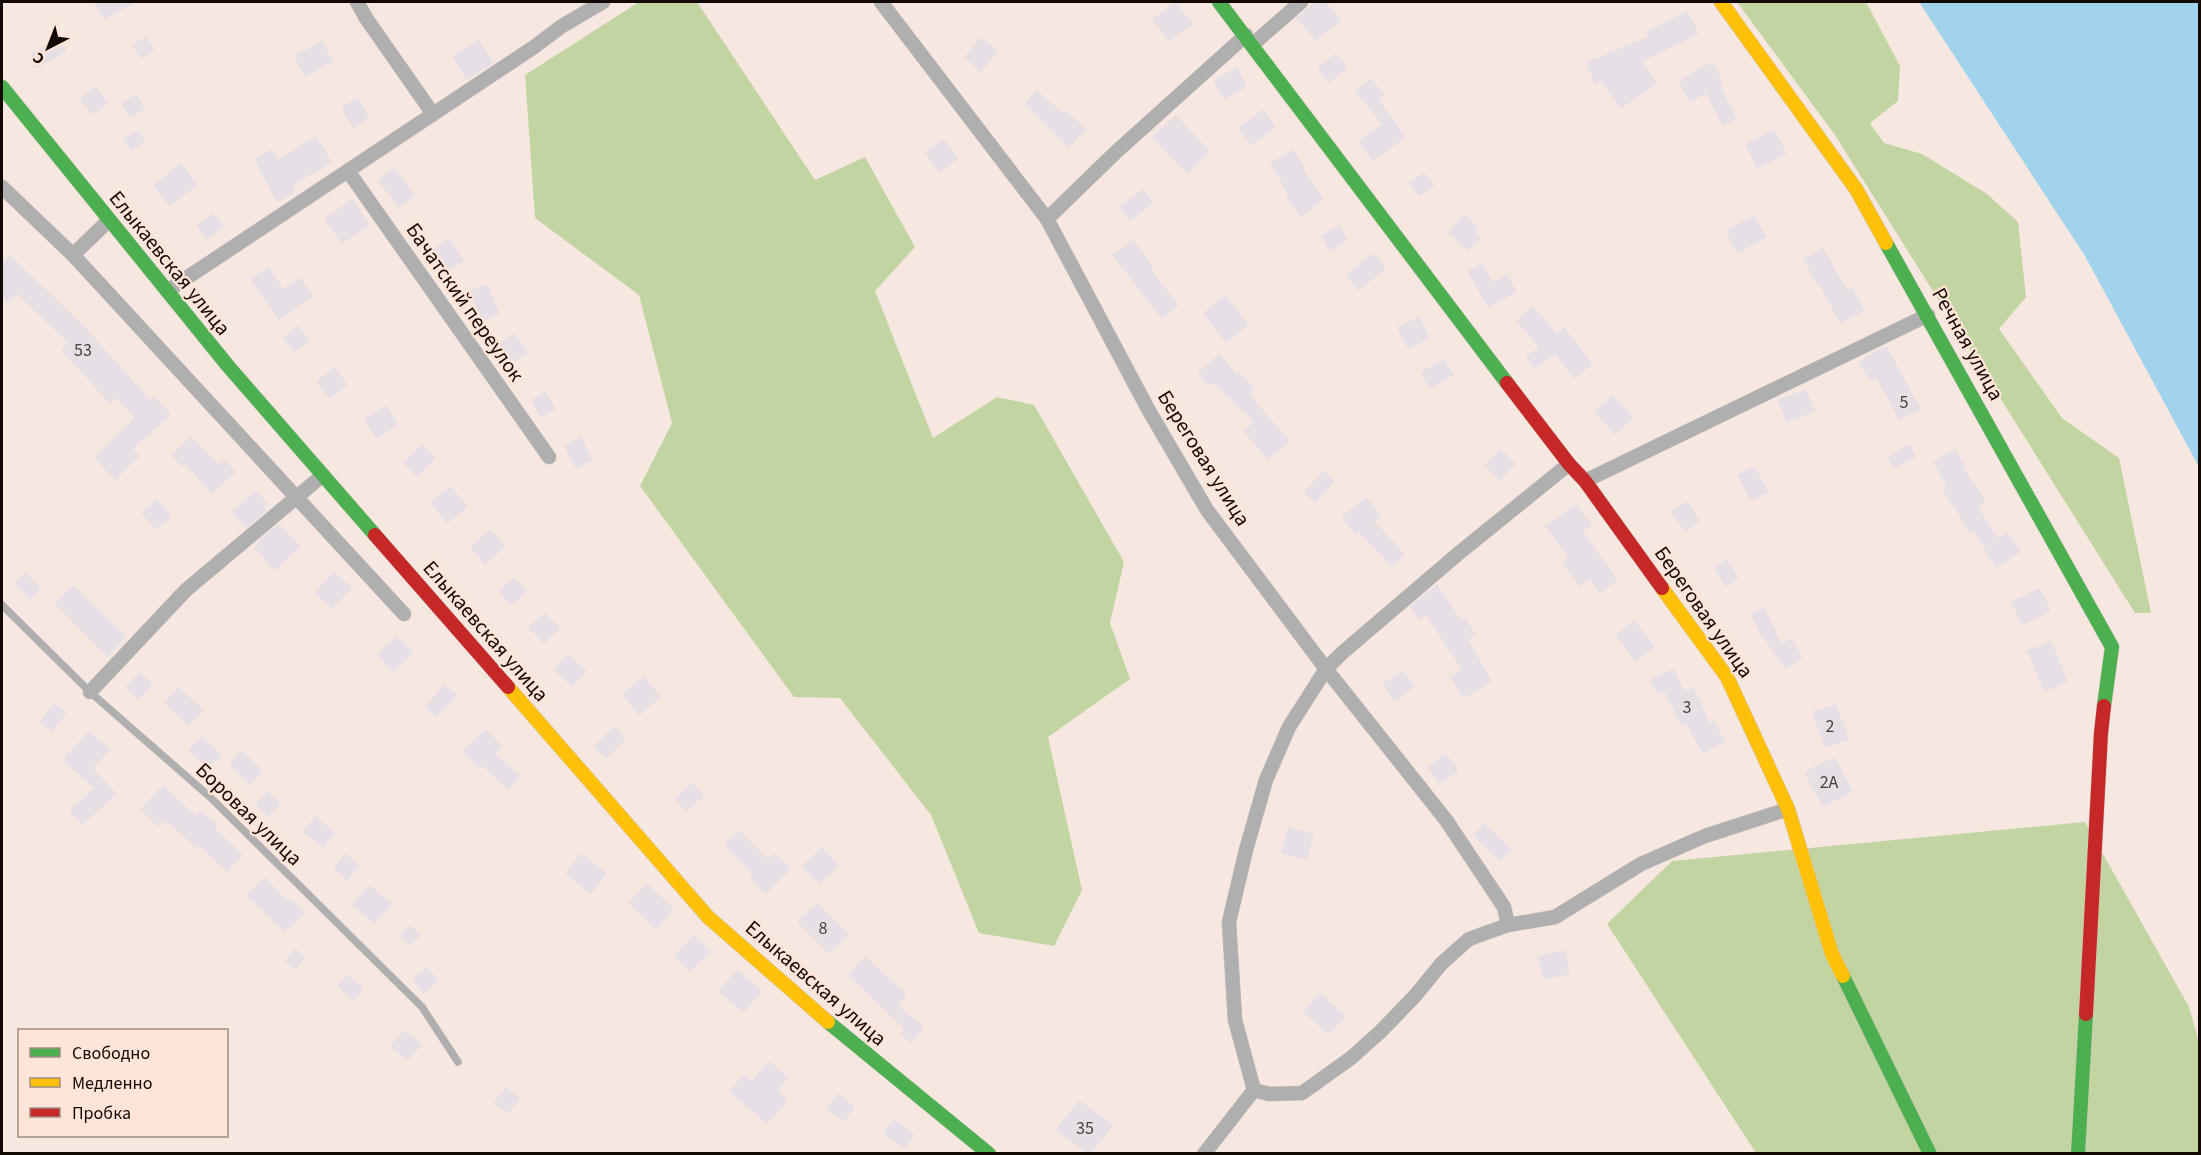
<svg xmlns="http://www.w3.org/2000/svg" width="2201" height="1155" viewBox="0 0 2201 1155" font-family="'Source Sans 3',sans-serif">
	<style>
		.forest { fill: #c3d4a3 }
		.water { fill: #a1d3ed }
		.building { fill: #e6e0e6 }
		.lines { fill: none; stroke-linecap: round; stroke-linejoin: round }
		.lane-casing { stroke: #d0c5be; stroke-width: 8 }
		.street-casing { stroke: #d0c5be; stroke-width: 15 }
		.fast-casing { stroke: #d0c5be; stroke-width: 15 }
		.slow-casing { stroke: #d0c5be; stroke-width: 15 }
		.jam-casing { stroke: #d0c5be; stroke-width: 15 }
		.lane { stroke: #b0afaf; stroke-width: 7 }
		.street { stroke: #b0afaf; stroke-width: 14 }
		.fast { stroke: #4caf50; stroke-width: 14 }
		.slow { stroke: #ffc107; stroke-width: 14 }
		.jam { stroke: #c62828; stroke-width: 14 }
		.labels { text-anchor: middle; stroke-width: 4.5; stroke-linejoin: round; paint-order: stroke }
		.number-label { font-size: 18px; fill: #483f3c }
		.street-label { font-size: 21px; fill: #130904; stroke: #ffe5d7 }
	</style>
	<rect width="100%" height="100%" fill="#f6e8e0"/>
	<g class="forest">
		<path d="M639,2H697L815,180L865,157L915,247L875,291L933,438L997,397L1034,405L1124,562L1110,623L1130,679L1048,737L1082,890L1054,946L979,933L931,815L840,698L794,697L640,486L672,423L639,295L535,218L525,75Z"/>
		<path d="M1737,2H1866L1900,66L1898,101L1870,123L1884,143L1922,154L1987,194L2018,222L2026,297L1999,329L2062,418L2119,458L2151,613H2135L1835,135Z"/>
		<path d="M2085,822L2189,1007L2199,1042V1153H1756L1607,924L1672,861Z"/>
	</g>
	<path class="water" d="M1919,2H2199V467L2085,256Z"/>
	<g class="building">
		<path d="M93,2H136L104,20Z"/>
		<path d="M1176,2L1193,24L1169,41L1152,19Z"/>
		<path d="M1315,2H1326L1341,20L1316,41L1296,18Z"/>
		<path d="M1688,11L1699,34L1642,62L1657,83L1621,109L1601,81L1595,84L1586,62L1648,37L1646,32Z"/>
		<path d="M146,36L155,50L141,59L132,45Z"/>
		<path d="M58,37L67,51L36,69L28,56Z"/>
		<path d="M981,37L998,51L981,72L964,57Z"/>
		<path d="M479,40L493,63L467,80L452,56Z"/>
		<path d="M322,41L333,61L305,77L294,56Z"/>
		<path d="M1336,53L1348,68L1329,83L1317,68Z"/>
		<path d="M1712,62L1724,84L1720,86L1737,119L1723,126L1706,94L1690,102L1678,81Z"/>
		<path d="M1237,67L1247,87L1224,100L1213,81Z"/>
		<path d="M1371,78L1385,95L1379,100L1406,137L1373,161L1358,141L1382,124L1355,91Z"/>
		<path d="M95,86L109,103L93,115L79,99Z"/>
		<path d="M1037,90L1063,113L1066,110L1086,129L1069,148L1025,104Z"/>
		<path d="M136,94L145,109L130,118L121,103Z"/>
		<path d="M358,98L370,118L353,128L341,107Z"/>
		<path d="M1263,109L1276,127L1251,146L1238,128Z"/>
		<path d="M1176,115L1210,151L1187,174L1152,137Z"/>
		<path d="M1774,129L1787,154L1757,169L1745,144Z"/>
		<path d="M138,130L146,142L131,151L123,139Z"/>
		<path d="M316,136L332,162L292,186L296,192L277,202L254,159L272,149L278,160Z"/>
		<path d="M944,139L958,159L939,172L924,152Z"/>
		<path d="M1293,149L1305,168L1303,169L1324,199L1301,217L1285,196L1288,194L1270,163Z"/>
		<path d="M181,163L198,185L169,206L153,185Z"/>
		<path d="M394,168L415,195L399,207L378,181Z"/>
		<path d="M1424,172L1435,186L1419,196L1409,183Z"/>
		<path d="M1143,189L1154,203L1130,221L1119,207Z"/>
		<path d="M352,199L370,225L342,244L324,219Z"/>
		<path d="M213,213L224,226L207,239L196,226Z"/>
		<path d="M1465,214L1479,228L1475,232L1481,238L1468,251L1448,232Z"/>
		<path d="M1754,215L1767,237L1738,253L1725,231Z"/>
		<path d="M1339,225L1348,240L1330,252L1321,236Z"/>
		<path d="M449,238L464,260L444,274L429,252Z"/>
		<path d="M1134,240L1154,268L1151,270L1179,305L1162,319L1112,255Z"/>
		<path d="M1823,248L1847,290L1852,287L1865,311L1840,324L1819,284L1818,285L1803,259Z"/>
		<path d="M1374,253L1386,269L1358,291L1346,275Z"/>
		<path d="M10,255L85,327L150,400L154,396L171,414L133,449L140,456L115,480L94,458L135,418L116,398L110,404L61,350L68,343L17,294L8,303L2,296V264Z"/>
		<path d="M1482,263L1493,282L1507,274L1517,292L1488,308L1467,271Z"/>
		<path d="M268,267L284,289L300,277L313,296L279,320L250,279Z"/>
		<path d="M487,284L500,314L482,322L469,291Z"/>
		<path d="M1225,295L1249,325L1226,343L1203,313Z"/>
		<path d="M1532,306L1557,333L1564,327L1593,364L1574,379L1555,354L1535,369L1525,357L1539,347L1516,321Z"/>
		<path d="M1419,316L1430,338L1408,349L1397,328Z"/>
		<path d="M298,325L310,340L295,352L283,338Z"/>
		<path d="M514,333L528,352L505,368L492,349Z"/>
		<path d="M1886,345L1921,409L1899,420L1876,377L1870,381L1858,362Z"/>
		<path d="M1219,354L1237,374L1239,372L1255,388L1249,394L1290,441L1268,460L1243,431L1254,422L1214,383L1209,386L1197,373Z"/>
		<path d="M1444,359L1454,375L1430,389L1420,372Z"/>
		<path d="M335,367L348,385L329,399L316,381Z"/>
		<path d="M1806,389L1815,411L1787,423L1777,400Z"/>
		<path d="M545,391L556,409L541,418L531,400Z"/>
		<path d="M1613,395L1634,418L1615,435L1594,412Z"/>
		<path d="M386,405L398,425L376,439L364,419Z"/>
		<path d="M191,436L218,464L224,459L236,472L212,494L185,464L182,467L171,455Z"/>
		<path d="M581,436L593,460L576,469L564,446Z"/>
		<path d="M422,444L436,458L417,477L403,463Z"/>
		<path d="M1910,444L1916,457L1894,469L1887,457Z"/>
		<path d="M1501,449L1516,464L1499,481L1484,465Z"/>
		<path d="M1955,449L1966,466L1963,467L1986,502L1978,507L1998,538L2008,532L2021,552L1996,568L1973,530L1970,532L1942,489L1947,486L1933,462Z"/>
		<path d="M1754,466L1769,492L1751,501L1737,475Z"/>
		<path d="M1323,470L1335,481L1315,503L1304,493Z"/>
		<path d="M451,486L468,507L447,524L430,502Z"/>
		<path d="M256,490L268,504L264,507L267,511L246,528L232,512Z"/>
		<path d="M1367,497L1381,516L1374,521L1405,554L1392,567L1359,533L1356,535L1341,517Z"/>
		<path d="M157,499L172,516L156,530L141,513Z"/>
		<path d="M1687,501L1700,521L1685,532L1671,512Z"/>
		<path d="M1576,504L1592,525L1583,532L1618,580L1600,593L1590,579L1580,587L1562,562L1568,557L1545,526Z"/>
		<path d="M279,524L301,546L275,571L254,548L259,543L258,541Z"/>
		<path d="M490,529L505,547L485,565L470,547Z"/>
		<path d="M1727,559L1739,578L1726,587L1714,567Z"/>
		<path d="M334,571L352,588L332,609L314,593Z"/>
		<path d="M26,572L41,589L30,600L14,583Z"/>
		<path d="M514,577L527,592L511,606L498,591Z"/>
		<path d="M1437,584L1461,620L1465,617L1476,635L1468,640L1492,681L1463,699L1450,677L1462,670L1426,615L1419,620L1410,607Z"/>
		<path d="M73,585L126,637L107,657L54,603Z"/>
		<path d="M2040,588L2051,611L2022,625L2011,602Z"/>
		<path d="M1764,607L1782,644L1791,638L1803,658L1785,669L1760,633L1751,614Z"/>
		<path d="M545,612L560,629L544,644L528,627Z"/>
		<path d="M1634,620L1655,647L1636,662L1615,635Z"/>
		<path d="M397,636L413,653L393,672L377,655Z"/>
		<path d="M2051,641L2068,682L2044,692L2027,651Z"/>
		<path d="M568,654L587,671L572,687L554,670Z"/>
		<path d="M1674,668L1684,691L1693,687L1710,723L1714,721L1725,741L1703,754L1686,724L1682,726L1664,691L1657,694L1650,679Z"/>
		<path d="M1403,670L1415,687L1394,701L1382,684Z"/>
		<path d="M140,672L153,685L138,700L125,687Z"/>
		<path d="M644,676L661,697L639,716L622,694Z"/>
		<path d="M444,684L457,695L437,717L425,707Z"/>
		<path d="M178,687L204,710L189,726L164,703Z"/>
		<path d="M54,703L67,713L52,732L39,722Z"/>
		<path d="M1836,704L1849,740L1825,748L1812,712Z"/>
		<path d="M614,726L626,739L606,759L594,746Z"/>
		<path d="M486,729L502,746L495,753L520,776L508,790L482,766L479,768L462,751Z"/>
		<path d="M89,731L110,750L93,768L117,794L82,825L69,811L94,788L65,762V756Z"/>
		<path d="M202,736L222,755L207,769L188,750Z"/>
		<path d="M242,750L263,771L250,785L229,764Z"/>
		<path d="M1446,753L1459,771L1440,784L1427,767Z"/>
		<path d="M1835,757L1853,792L1823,807L1804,772Z"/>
		<path d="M692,782L704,795L687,812L674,799Z"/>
		<path d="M163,785L196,816L200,810L217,825L215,828L243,855L227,872L199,846L197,848L165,820L158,827L140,809Z"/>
		<path d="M267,791L281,803L269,817L255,805Z"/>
		<path d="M315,816L336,833L323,848L303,832Z"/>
		<path d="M1484,823L1512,849L1500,861L1473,835Z"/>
		<path d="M1288,827L1314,834L1307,860L1281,853Z"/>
		<path d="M739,830L768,859L774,853L791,869L766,894L749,877L753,874L724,845Z"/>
		<path d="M822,847L839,865L819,884L802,866Z"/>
		<path d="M346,853L360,866L347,881L333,868Z"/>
		<path d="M581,853L607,873L591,894L565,874Z"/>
		<path d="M265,877L288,901L291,899L305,913L285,932L246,895Z"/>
		<path d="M647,883L674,909L656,929L628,903Z"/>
		<path d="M370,885L392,904L374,924L352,904Z"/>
		<path d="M817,903L849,934L829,954L797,922Z"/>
		<path d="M410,925L421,935L410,946L400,936Z"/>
		<path d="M694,935L711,952L690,972L674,955Z"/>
		<path d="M295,948L306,957L295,970L284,961Z"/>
		<path d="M1565,950L1570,974L1543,980L1538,956Z"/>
		<path d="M865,956L907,995L897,1005L924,1027L911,1043L900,1034L904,1029L848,975Z"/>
		<path d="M427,967L439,980L424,994L412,980Z"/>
		<path d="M737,970L762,991L744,1013L718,991Z"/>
		<path d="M348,974L364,989L353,1001L337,985Z"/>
		<path d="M1320,993L1346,1017L1328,1035L1303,1011Z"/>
		<path d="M404,1030L422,1045L408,1061L390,1046Z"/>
		<path d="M769,1061L789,1078L777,1091L788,1101L767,1124L729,1091L744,1074L752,1081Z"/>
		<path d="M506,1087L520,1098L508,1114L493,1103Z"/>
		<path d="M838,1093L855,1107L844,1122L826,1108Z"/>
		<path d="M1079,1100L1113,1125L1091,1154H1088L1056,1130Z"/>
		<path d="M894,1119L915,1135L905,1149L883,1133Z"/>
	</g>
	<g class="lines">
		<g class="lane-casing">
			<path id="lane" d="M2,605L90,692L210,797L422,1007L458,1062"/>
		</g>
		<g class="street-casing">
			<g id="street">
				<path d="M357,2L366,18L433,114"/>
				<path d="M881,2L1047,219L1148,409L1207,510L1326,669L1446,820L1504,907L1508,925"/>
				<path d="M1252,45L1301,2"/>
				<path d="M348,171L549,457"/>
				<path d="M2,187L73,255L404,614"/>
				<path d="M1047,219L1116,152L1246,35"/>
				<path d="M73,255L108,221"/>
				<path d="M167,291L534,47L562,26L603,2"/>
				<path d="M1585,481L1928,315"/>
				<path d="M90,692L186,590L323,475"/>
				<path d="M1254,1090L1269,1094L1302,1093L1351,1058L1380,1032L1414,997L1442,963L1469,939L1508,925L1555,917L1641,864L1705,836L1788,809"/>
				<path d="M1204,1154L1254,1090L1235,1020L1229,922L1246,850L1266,780L1289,727L1326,669L1342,653L1459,553L1569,464"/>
			</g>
		</g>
		<g class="fast-casing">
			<g id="fast">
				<path d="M1219,2L1507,383"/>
				<path d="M2,87L228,366L375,535"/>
				<path d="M1886,243L2112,647L2104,706"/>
				<path d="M1843,976L1930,1154"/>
				<path d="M828,1022L989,1154"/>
				<path d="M2078,1154L2086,1014"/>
			</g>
		</g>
		<g class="slow-casing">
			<g id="slow">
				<path d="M1721,2L1856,189L1886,243"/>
				<path d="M1662,588L1727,677L1788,809L1832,954L1843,976"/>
				<path d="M508,687L708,917L828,1022"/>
			</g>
		</g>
		<g class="jam-casing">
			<g id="jam">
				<path d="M1507,383L1569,464L1585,481L1662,588"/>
				<path d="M375,535L508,687"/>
				<path d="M2086,1014L2101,733L2104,706"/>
			</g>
		</g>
		<use href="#lane" class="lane"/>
		<use href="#street" class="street"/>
		<use href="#fast" class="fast"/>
		<use href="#slow" class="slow"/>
		<use href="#jam" class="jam"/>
	</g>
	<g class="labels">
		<g class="number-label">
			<text x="83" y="356">53</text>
			<text x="1904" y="408">5</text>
			<text x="1687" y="713">3</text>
			<text x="1830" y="732">2</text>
			<text x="1829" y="788">2А</text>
			<text x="823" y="934">8</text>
			<text x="1085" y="1134">35</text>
		</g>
		<g class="street-label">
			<text transform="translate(170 263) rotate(51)" y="7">Елыкаевская улица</text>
			<text transform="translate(465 302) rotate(55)" y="7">Бачатский переулок</text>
			<text transform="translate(1968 344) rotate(61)" y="7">Речная улица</text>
			<text transform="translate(1204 458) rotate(58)" y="7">Береговая улица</text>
			<text transform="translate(1704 612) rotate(55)" y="7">Береговая улица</text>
			<text transform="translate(486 631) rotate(49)" y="7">Елыкаевская улица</text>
			<text transform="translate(249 814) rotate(44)" y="7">Боровая улица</text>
			<text transform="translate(816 983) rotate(41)" y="7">Елыкаевская улица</text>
		</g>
	</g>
	<rect width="2201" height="1155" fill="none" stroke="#130904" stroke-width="6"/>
	<rect x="18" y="1029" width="210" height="108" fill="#ffe5d7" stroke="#a18d83" stroke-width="1.5"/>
	<rect x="30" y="1048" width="30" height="9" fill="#4caf50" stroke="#a18d83" stroke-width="1.5"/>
	<text x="72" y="1059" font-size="18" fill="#130904">Свободно</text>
	<rect x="30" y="1078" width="30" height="9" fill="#ffc107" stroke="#a18d83" stroke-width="1.5"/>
	<text x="72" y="1089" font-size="18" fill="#130904">Медленно</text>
	<rect x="30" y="1108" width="30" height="9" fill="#c62828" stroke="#a18d83" stroke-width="1.5"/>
	<text x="72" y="1119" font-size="18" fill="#130904">Пробка</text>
	<g transform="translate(48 48) rotate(222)" stroke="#ffe5d7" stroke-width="4.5" paint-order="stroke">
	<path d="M0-4.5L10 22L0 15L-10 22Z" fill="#130904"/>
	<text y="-9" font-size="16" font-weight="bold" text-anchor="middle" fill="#130904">С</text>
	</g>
</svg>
